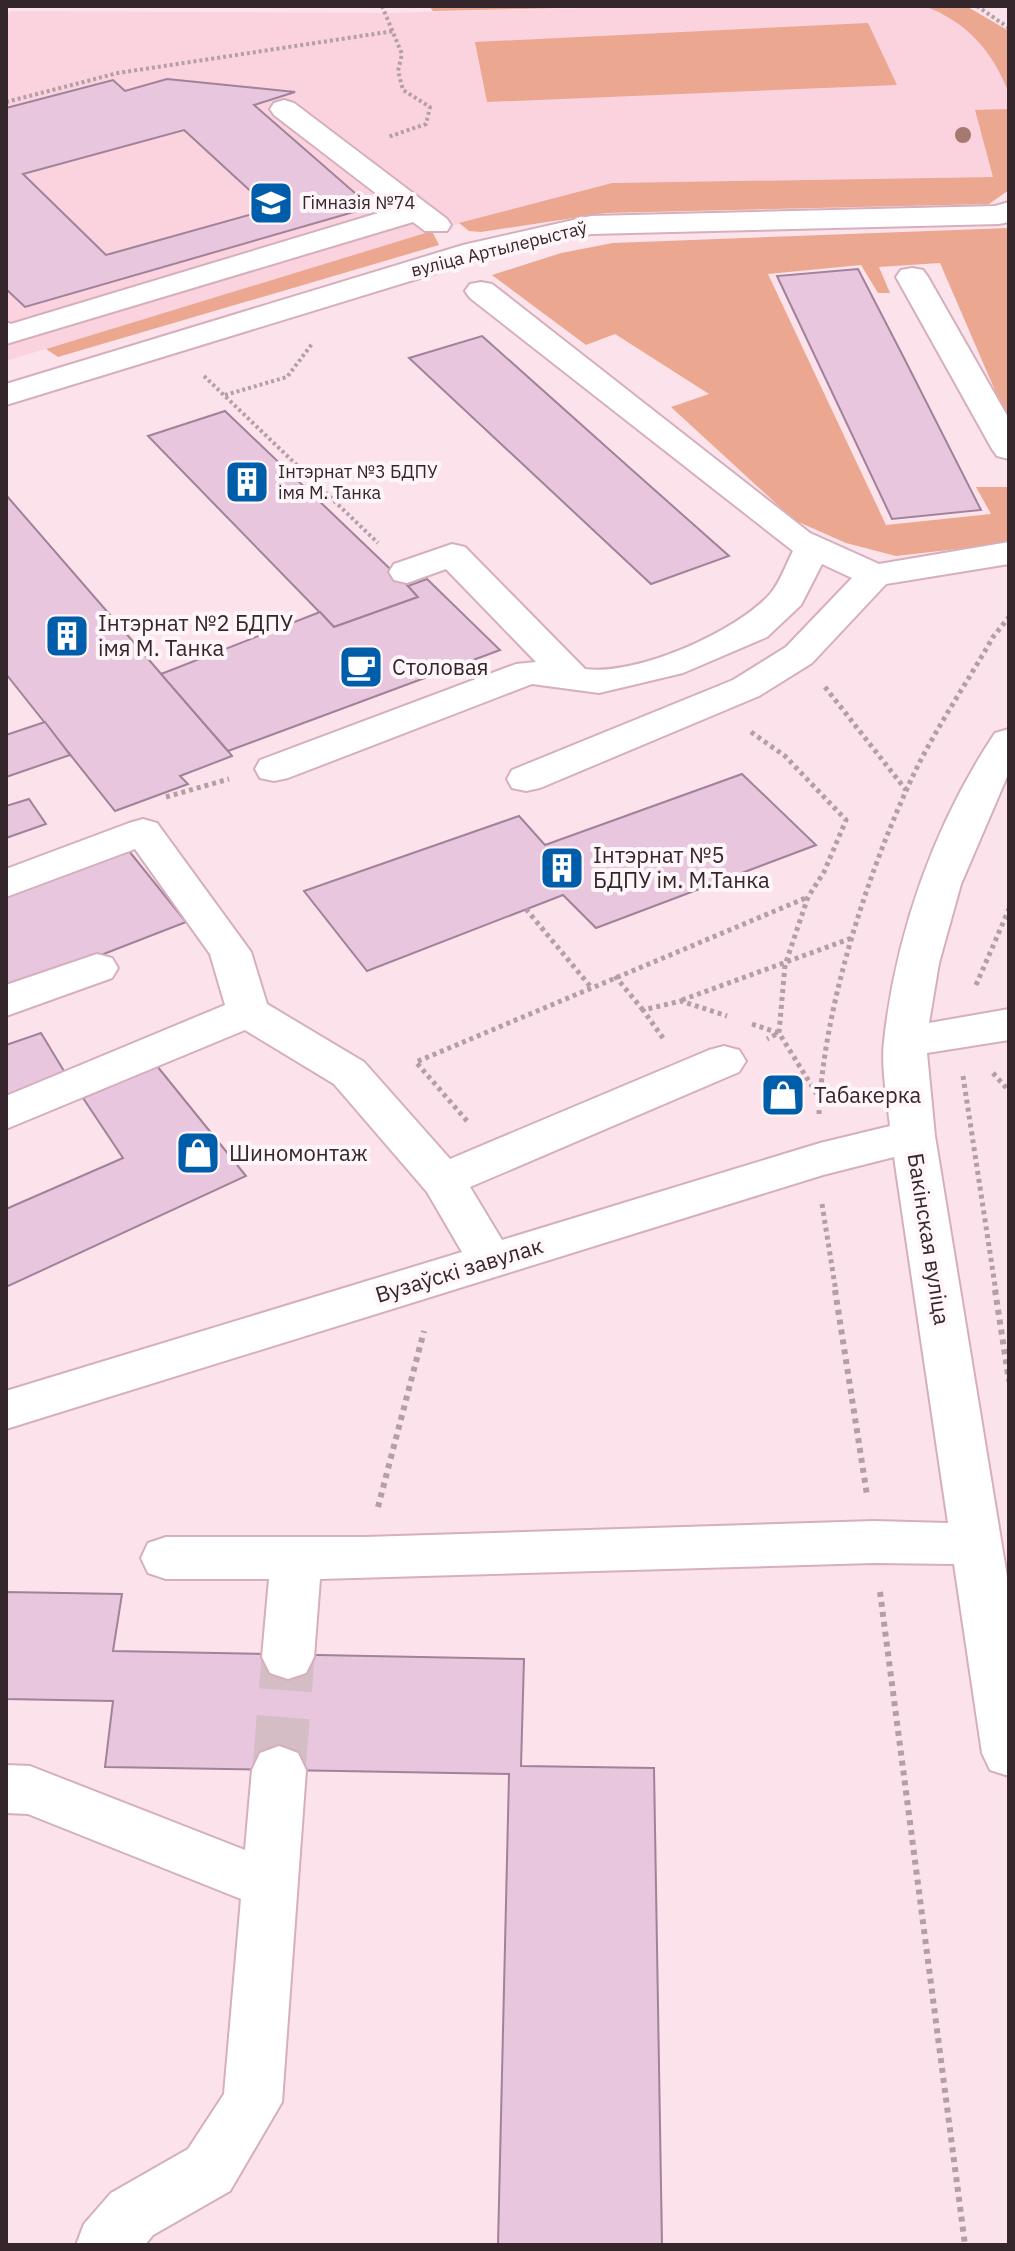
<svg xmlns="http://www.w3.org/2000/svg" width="1015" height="2251" viewBox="0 0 1015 2251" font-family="'IBM Plex Sans',sans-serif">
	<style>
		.built { fill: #fad3df }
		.green { fill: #eba790 }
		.building { fill: #e7c6de; stroke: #a18298; stroke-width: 2; fill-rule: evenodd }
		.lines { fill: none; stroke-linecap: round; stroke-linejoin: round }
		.minor-tunnel { stroke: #d4bdc5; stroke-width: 53; stroke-dasharray: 53 27; stroke-linecap: butt }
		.minor-casing { stroke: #d6afbc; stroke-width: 4 }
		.path-far2 { stroke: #b49fa6; stroke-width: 4; stroke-dasharray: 3 3; stroke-linecap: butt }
		.path-far1 { stroke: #b49fa6; stroke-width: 5; stroke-dasharray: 4 4; stroke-linecap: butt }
		.path { stroke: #b49fa6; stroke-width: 6; stroke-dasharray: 5 5; stroke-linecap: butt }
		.minor { fill: #fff; fill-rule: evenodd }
		.tree { fill: #a67970 }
		.labels { text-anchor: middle; stroke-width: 8; stroke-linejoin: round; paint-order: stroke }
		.far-poi-label { font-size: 18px; fill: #35262b; stroke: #fef6f8; text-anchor: start }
		.far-street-label { font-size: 18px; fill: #35262b; stroke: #fef6f8 }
		.poi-label { font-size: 22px; fill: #35262b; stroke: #fef6f8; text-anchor: start }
		.street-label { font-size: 22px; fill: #35262b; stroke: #fef6f8 }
	</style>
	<rect width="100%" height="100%" fill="#fce3eb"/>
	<path class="built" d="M660,6H924L956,21L983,44L999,67L1009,94V109L975,111L994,177L612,183L432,231L6,361V18L10,11L386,13Z"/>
	<g class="green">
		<path d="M429,6H660L433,11Z"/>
		<path d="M924,6H966L1009,31V94C993,51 967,22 924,6Z"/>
		<path d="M868,23L897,85L487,102L475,42Z"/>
		<path d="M1009,109V190L989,204L606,213L481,232L469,231L459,223L612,183L993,177L975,110Z"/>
		<path d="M1009,228V423L940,263L879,267L890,293H878L861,265L768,274L886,525L991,514L976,487H1009V543L896,556L846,543L794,520L671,407L709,394L615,334L586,345L492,275L561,253L613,243Z"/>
		<path d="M432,231L439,245L58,357L46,349Z"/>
	</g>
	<g class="building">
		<path d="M167,79L295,92L254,105L371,207L25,307L6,289V108L113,80L125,91ZM184,130L270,209L106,255L23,174Z"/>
		<path d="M858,269L904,358L981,510L892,519L777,276Z"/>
		<path d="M482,336L631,469L729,556L651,584L409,358Z"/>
		<path d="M225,411L408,586L418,597L334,627L148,436Z"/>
		<path d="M6,495L228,751L232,756L180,776L188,784L115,811L6,674Z"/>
		<path d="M427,579L500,650L228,751L161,674L320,612L334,627L418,597L408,586Z"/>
		<path d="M45,722L70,755L6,777V735Z"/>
		<path d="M742,774L816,845L596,928L563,895L367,971L304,891L519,816L545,845Z"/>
		<path d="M29,799L46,824L6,838V806Z"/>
		<path d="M129,851L186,922L6,992V897Z"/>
		<path d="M41,1033L70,1081L6,1104V1045Z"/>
		<path d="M157,1066L246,1176L6,1287V1209L123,1158L83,1098Z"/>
		<path d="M6,1592L122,1594L113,1651L524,1659L521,1766L654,1768L662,2245H498L509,1774L105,1767L113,1701L6,1699Z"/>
	</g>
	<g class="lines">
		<path class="minor-tunnel" d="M279,1770L288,1657"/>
		<g class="minor-casing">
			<g id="minor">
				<path d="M284,100L294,103L447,219L451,225L447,231H425L413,222L6,344V322L11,324L395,208L274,115L270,109L274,103Z"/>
				<path d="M1009,202V222L999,224L591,234L482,259L6,405V384L463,245L591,216L995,206Z"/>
				<path d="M912,268L923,270L928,277L1009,419V459L997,456L992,449L896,277L901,270Z"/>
				<path d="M481,282L492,284L810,533L879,564L1009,542V564L886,584L812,663L759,696L540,788L526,791L512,788L507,779L512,770L733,680L786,647L852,578L822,564L801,605L767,637L683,673L599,693L532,684L288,778L274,781L260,778L255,769L260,760L516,664L536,662L446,569L407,583L394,580L389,572L394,564L452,544L465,547L585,669C636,676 736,632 770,594C780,583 786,564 793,551L470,298L465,291L470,284Z"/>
				<path d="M1009,729V772L961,884L939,963L929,1023L1009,1009V1040L927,1053L935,1136L1009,1589V1776L990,1770L982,1753L954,1564L874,1563L320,1579L314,1657L306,1673L288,1679L270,1673L262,1657L269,1579H166L148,1573L141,1558L148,1543L166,1537H365L874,1521L948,1523L894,1157L823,1175L6,1429V1391L462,1252L427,1192L334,1084L245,1030L6,1129V1096L225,1005L210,954L135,849L6,897V869L129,823L143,819L157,823L251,952L267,1004L364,1062L450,1159L709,1050L724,1046L739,1050L746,1061L739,1072L470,1187L502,1240L820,1143L890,1126C887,1098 881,1068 884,1041C896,932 935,823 995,733Z"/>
				<path d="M97,954L112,958L118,968L112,978L6,1016V985Z"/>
				<path d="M279,1746L298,1753L306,1770L282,2102L230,2191L153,2235L145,2245H76L84,2224L111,2193L188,2149L224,2094L241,1899L28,1814L6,1813V1765L30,1766L245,1850L252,1770L260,1753Z"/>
			</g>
		</g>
		<g class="path-far2">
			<path d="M382,6L402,54L398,71L403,90L430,107L426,124L388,137"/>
			<path d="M977,6L1009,28"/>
			<path d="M6,102L118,73L394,31"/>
			<path d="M204,376L378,543"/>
			<path d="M225,395L287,377L312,344"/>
		</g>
		<g class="path-far1">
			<path d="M825,687L906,790"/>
			<path d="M751,732L785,756L846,820L824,872L808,897L785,965L779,1033L818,1096"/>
			<path d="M166,797L229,779"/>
			<path d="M526,909L590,986"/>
			<path d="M615,976L643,1010"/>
			<path d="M976,985L1009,909"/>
			<path d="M682,1000L852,938"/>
			<path d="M752,1024L779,1033L767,1039"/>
			<path d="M663,1038L643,1010L681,1001L727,1016"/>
			<path d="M993,1073L1009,1091"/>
			<path d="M963,1076L996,1292"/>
			<path d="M819,1114C823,1013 864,884 906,791C929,738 964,688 993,637L1009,617"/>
			<path d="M467,1121L416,1062L808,897"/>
			<path d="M822,1204L836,1292"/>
		</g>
		<g class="path">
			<path d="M835,1290L867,1495"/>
			<path d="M995,1290L1009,1381"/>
			<path d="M378,1507L424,1331"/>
			<path d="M880,1592L965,2245"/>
		</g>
		<use href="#minor" class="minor"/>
	</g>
	<circle class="tree" cx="963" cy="135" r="8"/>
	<defs>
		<g id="school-square" transform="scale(2.3)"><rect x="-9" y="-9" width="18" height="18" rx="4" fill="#005daa" stroke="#fef6f8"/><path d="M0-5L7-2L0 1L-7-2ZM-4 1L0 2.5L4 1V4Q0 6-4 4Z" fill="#fff"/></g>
		<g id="building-square" transform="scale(2.3)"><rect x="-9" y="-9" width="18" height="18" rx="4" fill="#005daa" stroke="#fef6f8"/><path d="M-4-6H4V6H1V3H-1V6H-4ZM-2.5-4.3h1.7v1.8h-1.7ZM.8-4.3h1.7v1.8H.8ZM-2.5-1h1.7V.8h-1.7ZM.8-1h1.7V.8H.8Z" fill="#fff"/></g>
		<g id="cafe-square" transform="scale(2.3)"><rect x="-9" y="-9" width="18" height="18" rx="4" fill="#005daa" stroke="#fef6f8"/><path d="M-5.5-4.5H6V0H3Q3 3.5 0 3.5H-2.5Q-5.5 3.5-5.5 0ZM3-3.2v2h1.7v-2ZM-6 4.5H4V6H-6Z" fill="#fff"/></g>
		<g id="shop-square" transform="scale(2.3)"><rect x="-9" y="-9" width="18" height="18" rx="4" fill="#005daa" stroke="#fef6f8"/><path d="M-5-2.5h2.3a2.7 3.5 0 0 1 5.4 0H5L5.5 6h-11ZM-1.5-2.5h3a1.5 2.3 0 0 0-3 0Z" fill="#fff"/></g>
	</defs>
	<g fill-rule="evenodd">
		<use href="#school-square" x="271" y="203"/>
		<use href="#building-square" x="247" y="482"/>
		<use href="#building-square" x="67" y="636"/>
		<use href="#cafe-square" x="361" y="667"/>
		<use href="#building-square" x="562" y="868"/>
		<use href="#shop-square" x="783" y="1095"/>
		<use href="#shop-square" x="198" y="1153"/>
	</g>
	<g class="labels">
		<g class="far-poi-label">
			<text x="302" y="209">Гімназія №74</text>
			<text x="278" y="478">Інтэрнат №3 БДПУ<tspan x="278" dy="21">імя М. Танка</tspan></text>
		</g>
		<g class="far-street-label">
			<text transform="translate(499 249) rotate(-14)" y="6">вуліца Артылерыстаў</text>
		</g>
		<g class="poi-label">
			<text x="98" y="631">Інтэрнат №2 БДПУ<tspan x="98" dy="25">імя М. Танка</tspan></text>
			<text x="392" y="675">Столовая</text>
			<text x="593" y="863">Інтэрнат №5<tspan x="593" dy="25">БДПУ ім. М.Танка</tspan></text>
			<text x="814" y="1103">Табакерка</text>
			<text x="229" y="1161">Шиномонтаж</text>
		</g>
		<g class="street-label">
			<text transform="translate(929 1239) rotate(81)" y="8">Бакінская вуліца</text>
			<text transform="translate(459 1270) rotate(-17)" y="8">Вузаўскі завулак</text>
		</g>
	</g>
	<rect width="1015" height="2251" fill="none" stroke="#35262b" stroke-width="16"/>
</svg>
